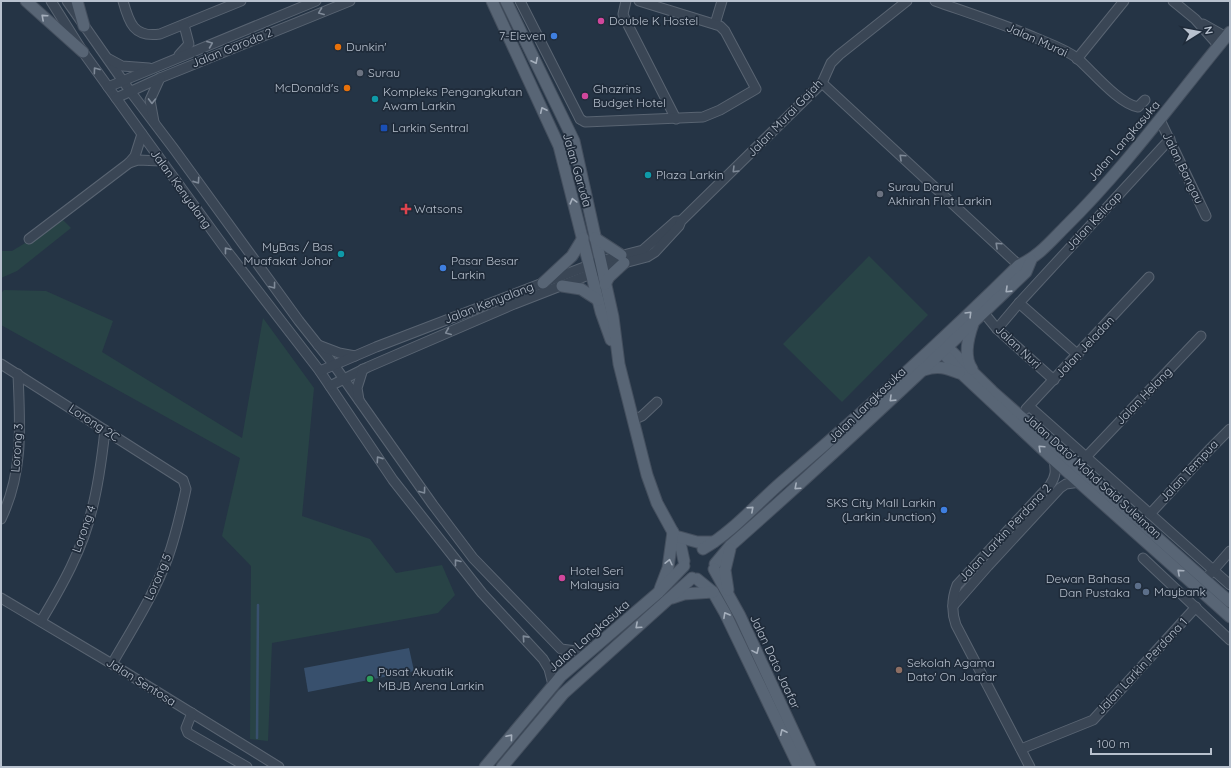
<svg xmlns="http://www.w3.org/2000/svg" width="1231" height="768" viewBox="0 0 1231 768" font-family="Quicksand,sans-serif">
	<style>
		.green { fill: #284346 }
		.water { fill: #38506d }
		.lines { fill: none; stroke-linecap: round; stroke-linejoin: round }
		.stream { stroke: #38506d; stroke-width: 2.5 }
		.minor-casing { stroke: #596472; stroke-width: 11 }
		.major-casing { stroke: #444f5e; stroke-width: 13 }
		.minor { stroke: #3a4655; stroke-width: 9 }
		.major { stroke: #586575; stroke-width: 11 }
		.oneway { stroke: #7f8a98 }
		.oneway2 { stroke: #a5afbc }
		.hotel-dot { fill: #d1479c; stroke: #1f2b3a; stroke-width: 1.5 }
		.shop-dot { fill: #3f7fe0; stroke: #1f2b3a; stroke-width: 1.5 }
		.food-dot { fill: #e8710a; stroke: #1f2b3a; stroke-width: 1.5 }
		.worship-dot { fill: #6b7280; stroke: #1f2b3a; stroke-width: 1.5 }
		.culture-dot { fill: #0f9aa8; stroke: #1f2b3a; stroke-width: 1.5 }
		.transit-dot { fill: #1a4fb4; stroke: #1f2b3a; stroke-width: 1.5 }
		.health-dot { fill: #e0444e; stroke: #1f2b3a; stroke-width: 1.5 }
		.service-dot { fill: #5c6f8a; stroke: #1f2b3a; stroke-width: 1.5 }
		.education-dot { fill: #8d6e63; stroke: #1f2b3a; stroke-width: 1.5 }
		.leisure-dot { fill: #2e9e5b; stroke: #1f2b3a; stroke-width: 1.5 }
		.labels { text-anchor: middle; stroke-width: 3.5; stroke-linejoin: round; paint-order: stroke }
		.poi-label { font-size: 12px; fill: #b8c1ce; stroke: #1f2b3a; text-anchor: start }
		.street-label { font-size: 12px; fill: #b8c1ce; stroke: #1f2b3a }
	</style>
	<rect width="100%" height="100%" fill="#253445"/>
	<g class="green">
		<path d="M63,220L71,228L17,271L1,278V251H12Z"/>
		<path d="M869,256L928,315L842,402L783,344Z"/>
		<path d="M4,290L46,291L113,321L102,352L242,438L263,318L314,388L302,516L370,539L396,573L442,565L455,595L438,613L272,643L268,741L250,739L251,566L222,536L240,458L1,325V293Z"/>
	</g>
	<path class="water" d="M409,648L414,671L308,692L304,668Z"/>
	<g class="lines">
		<path class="stream" d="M257,738L258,605"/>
		<g class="minor-casing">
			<g id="minor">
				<path d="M51,1L83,52L142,134L227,251L319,370L393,480L482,593L543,659L549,669L553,685"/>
				<path d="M67,1L130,91L174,149L299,321L334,365L433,505L473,558L561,649L583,652L592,647"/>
				<path d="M123,1C129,23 134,38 160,34L241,1"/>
				<path d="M520,1L580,119"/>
				<path d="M626,1L623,14L625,19L676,119"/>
				<path d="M935,1C969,13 1003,24 1036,38C1050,44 1065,49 1077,58C1092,71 1119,104 1138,107L1145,100"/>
				<path d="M1173,1L1195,19L1219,46"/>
				<path d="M715,24L722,1"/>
				<path d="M1203,24L1226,37"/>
				<path d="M179,55L189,44L184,25"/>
				<path d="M109,59L122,66L149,68"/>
				<path d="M1077,59L1124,1"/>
				<path d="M822,83L1024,270"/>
				<path d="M108,87L316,1"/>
				<path d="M116,98L160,78L350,1"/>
				<path d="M580,119L585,122L703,117L720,110L756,89L725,31L720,26L639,1"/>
				<path d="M1160,120L1206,216"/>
				<path d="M154,122L150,100L160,78"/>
				<path d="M129,163L138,160L161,161"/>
				<path d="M29,239L129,163L135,156L142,134"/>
				<path d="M1019,303L1078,355"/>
				<path d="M984,313L997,329L1054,380"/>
				<path d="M997,329L1019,303L1170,139"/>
				<path d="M318,345L339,353L355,356"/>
				<path d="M1,364L183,480L186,489C181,512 176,535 168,557C154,595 132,629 112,664"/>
				<path d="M320,371L376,347L600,261L643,250L676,221H680"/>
				<path d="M330,386L368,367L514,304L609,267L647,257L655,252L679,226L681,221L822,83L831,63L839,55L907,1"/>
				<path d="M359,400L357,388L363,369"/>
				<path d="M1030,407L1230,585"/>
				<path d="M1026,409L1149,277"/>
				<path d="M633,420L642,416L657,402"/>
				<path d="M1087,456L1201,336"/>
				<path d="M1150,514L1209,450L1230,429"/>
				<path d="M1,519C24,471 20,425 18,374"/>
				<path d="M1143,558L1230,640"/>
				<path d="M1209,575L1230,551"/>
				<path d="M1,598L112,664L279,767"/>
				<path d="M953,606L988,566L1060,488L1066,484L1080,482"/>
				<path d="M41,621C62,586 83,549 92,509C99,483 102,457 105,430"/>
				<path d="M192,713L186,728L188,733L247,767"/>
				<path d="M1021,749L1093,720L1196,607"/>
				<path d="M1030,767L956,625C951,611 952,598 957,585L1050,485C1056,476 1056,471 1054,460"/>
			</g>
		</g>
		<g class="major-casing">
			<g id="major">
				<path d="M26,1L83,52"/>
				<path d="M77,1L84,26"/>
				<path d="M492,1L559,146L601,312L611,340"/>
				<path d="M506,1L574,141L613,317L619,364L647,475L657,503L681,547L684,561"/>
				<path d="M595,238L621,255"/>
				<path d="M543,283L572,256L583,238"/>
				<path d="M605,284L609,277L624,263"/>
				<path d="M562,286L581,289L598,300"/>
				<path d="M944,344L992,391L1230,602"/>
				<path d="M937,346L962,374L1054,460L1230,617"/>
				<path d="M972,369C963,356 968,338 973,324"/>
				<path d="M924,370C938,365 946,368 959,373"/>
				<path d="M679,537L697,542H714"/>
				<path d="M703,549C734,531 758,502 784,480C865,411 943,340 1019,265C1038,257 1051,241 1065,227C1126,167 1176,97 1230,32"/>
				<path d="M715,564L730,546C831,457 929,365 1026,272L1031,260"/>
				<path d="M714,569L740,616L810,767"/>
				<path d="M697,579L713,592L725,613L799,767"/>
				<path d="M660,589L668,568L673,532"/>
				<path d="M728,590L725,570L730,549"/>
				<path d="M672,598L684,594L713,592"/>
				<path d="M485,767L561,676L659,592L684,566"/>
				<path d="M502,767L563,694L692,578"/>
			</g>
		</g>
		<use href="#minor" class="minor"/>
		<use href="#major" class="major"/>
	</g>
	<defs><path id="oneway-chevron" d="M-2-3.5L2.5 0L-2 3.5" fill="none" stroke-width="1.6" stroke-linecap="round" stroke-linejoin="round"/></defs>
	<g class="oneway">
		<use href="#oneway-chevron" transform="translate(321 12) rotate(159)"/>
		<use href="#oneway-chevron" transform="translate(210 44) rotate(-22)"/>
		<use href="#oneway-chevron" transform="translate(96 70) rotate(-126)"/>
		<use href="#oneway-chevron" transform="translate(152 101) rotate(91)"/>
		<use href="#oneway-chevron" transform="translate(902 157) rotate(-137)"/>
		<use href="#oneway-chevron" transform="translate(735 170) rotate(135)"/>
		<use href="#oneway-chevron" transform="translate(197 181) rotate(55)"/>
		<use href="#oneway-chevron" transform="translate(998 245) rotate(-137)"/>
		<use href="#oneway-chevron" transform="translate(227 250) rotate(-128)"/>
		<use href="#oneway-chevron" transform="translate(273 286) rotate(53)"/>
		<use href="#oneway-chevron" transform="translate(448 332) rotate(157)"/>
		<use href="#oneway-chevron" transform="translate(379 459) rotate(-125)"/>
		<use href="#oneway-chevron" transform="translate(423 491) rotate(54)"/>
		<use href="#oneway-chevron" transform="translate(457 562) rotate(-128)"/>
		<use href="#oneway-chevron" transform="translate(525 638) rotate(-132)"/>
	</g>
	<g class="oneway2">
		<use href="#oneway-chevron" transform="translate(44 17) rotate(-138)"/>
		<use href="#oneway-chevron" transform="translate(535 61) rotate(64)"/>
		<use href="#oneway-chevron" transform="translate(543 110) rotate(-115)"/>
		<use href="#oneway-chevron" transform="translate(573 201) rotate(-105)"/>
		<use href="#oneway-chevron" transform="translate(1008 290) rotate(136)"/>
		<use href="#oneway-chevron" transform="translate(969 314) rotate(-45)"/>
		<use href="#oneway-chevron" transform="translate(892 399) rotate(136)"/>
		<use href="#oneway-chevron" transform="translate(1041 448) rotate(-137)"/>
		<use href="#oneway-chevron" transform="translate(797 487) rotate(138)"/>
		<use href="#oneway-chevron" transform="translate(751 509) rotate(-42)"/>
		<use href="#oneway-chevron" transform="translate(669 562) rotate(-77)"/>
		<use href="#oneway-chevron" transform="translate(1180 572) rotate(-138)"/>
		<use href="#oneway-chevron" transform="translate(726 615) rotate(-119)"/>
		<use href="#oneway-chevron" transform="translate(638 626) rotate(138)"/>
		<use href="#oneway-chevron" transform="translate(756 651) rotate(66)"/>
		<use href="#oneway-chevron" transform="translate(783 732) rotate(-115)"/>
		<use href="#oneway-chevron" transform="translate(510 737) rotate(-50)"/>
	</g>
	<g class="hotel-dot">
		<circle cx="601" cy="21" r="4"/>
		<circle cx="585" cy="96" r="4"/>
		<circle cx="562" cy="578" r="4"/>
	</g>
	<g class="shop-dot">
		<circle cx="554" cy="36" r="4"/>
		<circle cx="443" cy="268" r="4"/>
		<circle cx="944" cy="510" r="4"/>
	</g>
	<g class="food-dot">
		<circle cx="338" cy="47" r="4"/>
		<circle cx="347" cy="88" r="4"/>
	</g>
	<g class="worship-dot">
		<circle cx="360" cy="73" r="4"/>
		<circle cx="880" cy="194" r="4"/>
	</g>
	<g class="culture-dot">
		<circle cx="375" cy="99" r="4"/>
		<circle cx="648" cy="175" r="4"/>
		<circle cx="341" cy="254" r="4"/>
	</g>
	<rect class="transit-dot" x="380" y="124" width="8" height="8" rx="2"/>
	<path class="health-dot" d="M404 203h4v4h4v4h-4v4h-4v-4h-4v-4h4z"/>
	<g class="service-dot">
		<circle cx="1138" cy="586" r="4"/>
		<circle cx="1146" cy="592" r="4"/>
	</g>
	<circle class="education-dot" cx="899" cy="670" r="4"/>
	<circle class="leisure-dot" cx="370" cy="679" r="4"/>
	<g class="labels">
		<g class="poi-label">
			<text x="609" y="25">Double K Hostel</text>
			<text x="546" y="40" text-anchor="end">7-Eleven</text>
			<text x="346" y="51">Dunkin'</text>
			<text x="368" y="77">Surau</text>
			<text x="339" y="92" text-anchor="end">McDonald's</text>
			<text x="593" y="93">Ghazrins<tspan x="593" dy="14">Budget Hotel</tspan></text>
			<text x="383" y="96">Kompleks Pengangkutan<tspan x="383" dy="14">Awam Larkin</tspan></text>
			<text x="392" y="132">Larkin Sentral</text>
			<text x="656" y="179">Plaza Larkin</text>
			<text x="888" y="191">Surau Darul<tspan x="888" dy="14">Akhirah Flat Larkin</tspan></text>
			<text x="414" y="213">Watsons</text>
			<text x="333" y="251" text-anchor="end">MyBas / Bas<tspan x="333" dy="14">Muafakat Johor</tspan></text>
			<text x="451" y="265">Pasar Besar<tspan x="451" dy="14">Larkin</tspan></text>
			<text x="936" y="507" text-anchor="end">SKS City Mall Larkin<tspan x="936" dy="14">(Larkin Junction)</tspan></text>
			<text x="570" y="575">Hotel Seri<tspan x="570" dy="14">Malaysia</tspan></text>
			<text x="1130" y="583" text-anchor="end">Dewan Bahasa<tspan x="1130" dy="14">Dan Pustaka</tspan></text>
			<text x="1154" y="596">Maybank</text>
			<text x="907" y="667">Sekolah Agama<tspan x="907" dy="14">Dato' On Jaafar</tspan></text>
			<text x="378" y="676">Pusat Akuatik<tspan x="378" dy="14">MBJB Arena Larkin</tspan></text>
		</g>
		<g class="street-label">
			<text transform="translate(1037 40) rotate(24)" y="4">Jalan Murai</text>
			<text transform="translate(232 48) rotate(-22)" y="4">Jalan Garoda 2</text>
			<text transform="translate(785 118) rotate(-46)" y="4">Jalan Murai Gajah</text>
			<text transform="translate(1124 141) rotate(-49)" y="4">Jalan Langkasuka</text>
			<text transform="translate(1183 168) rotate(64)" y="4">Jalan Bangau</text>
			<text transform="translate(577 170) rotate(74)" y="4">Jalan Garuda</text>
			<text transform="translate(181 189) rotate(54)" y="4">Jalan Kenyalang</text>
			<text transform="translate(1094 221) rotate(-47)" y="4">Jalan Kelicap</text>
			<text transform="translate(489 303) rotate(-21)" y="4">Jalan Kenyalang</text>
			<text transform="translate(1018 347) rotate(43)" y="4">Jalan Nuri</text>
			<text transform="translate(1085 347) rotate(-47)" y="4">Jalan Jeladan</text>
			<text transform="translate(1144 396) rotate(-46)" y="4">Jalan Helang</text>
			<text transform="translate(867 405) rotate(-44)" y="4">Jalan Langkasuka</text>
			<text transform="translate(94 423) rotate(33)" y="4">Lorong 2C</text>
			<text transform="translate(17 448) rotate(-86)" y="4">Lorong 3</text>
			<text transform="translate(1189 471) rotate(-47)" y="4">Jalan Tempua</text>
			<text transform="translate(1093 476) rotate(42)" y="4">Jalan Dato' Mohd Said Suleiman</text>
			<text transform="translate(84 529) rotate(-71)" y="4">Lorong 4</text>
			<text transform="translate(1005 533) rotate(-47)" y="4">Jalan Larkin Perdana 2</text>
			<text transform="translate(158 577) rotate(-66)" y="4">Lorong 5</text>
			<text transform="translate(589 636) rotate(-41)" y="4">Jalan Langkasuka</text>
			<text transform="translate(775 662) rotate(65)" y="4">Jalan Dato Jaafar</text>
			<text transform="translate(1142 666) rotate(-47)" y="4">Jalan Larkin Perdana 1</text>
			<text transform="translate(141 682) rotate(32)" y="4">Jalan Sentosa</text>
		</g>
	</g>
	<rect width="1231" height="768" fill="none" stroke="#b8c1ce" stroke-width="4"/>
	<g transform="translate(1199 32) rotate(79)" stroke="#1f2b3a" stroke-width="3" paint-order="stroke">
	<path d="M0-3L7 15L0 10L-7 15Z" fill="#b8c1ce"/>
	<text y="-6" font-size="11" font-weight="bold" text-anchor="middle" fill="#b8c1ce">N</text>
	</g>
	<path d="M1091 748v6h120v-6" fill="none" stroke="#b8c1ce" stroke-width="2"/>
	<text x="1097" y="748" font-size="12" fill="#b8c1ce" stroke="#1f2b3a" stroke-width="3" paint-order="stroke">100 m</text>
</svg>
